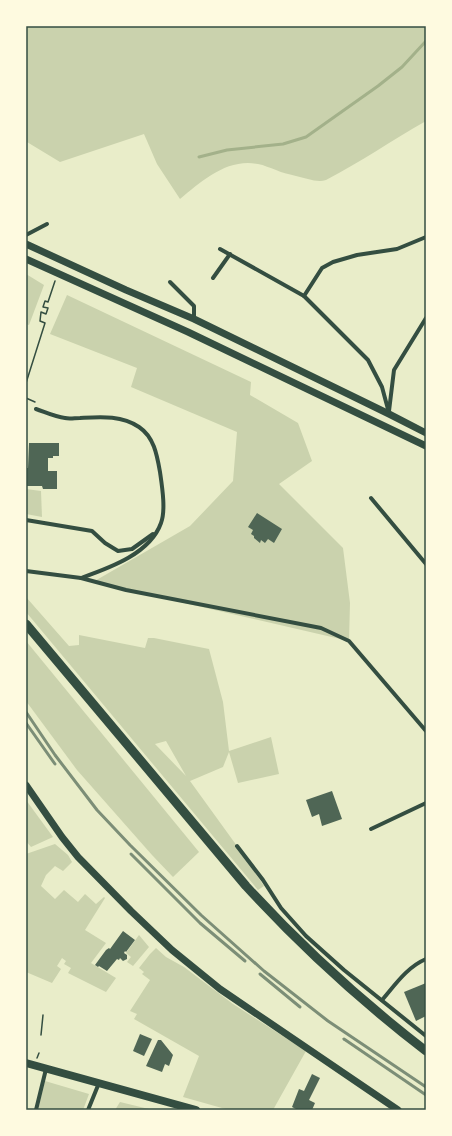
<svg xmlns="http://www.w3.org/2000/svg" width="452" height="1136" viewBox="0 0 452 1136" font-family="Inter,sans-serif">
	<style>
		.green { fill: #cad2ad; fill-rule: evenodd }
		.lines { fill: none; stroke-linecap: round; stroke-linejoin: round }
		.stream { stroke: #a3b18a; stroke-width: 3 }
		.building { fill: #4f6655 }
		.path { stroke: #344e41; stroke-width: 1.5 }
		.minor { stroke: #344e41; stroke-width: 4 }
		.tertiary { stroke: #344e41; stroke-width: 7 }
		.secondary { stroke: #344e41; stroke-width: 8 }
		.trunk { stroke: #344e41; stroke-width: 9 }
		.rail { stroke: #7c8e77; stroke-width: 3 }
		.neatline { fill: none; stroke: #344e41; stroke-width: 1.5 }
	</style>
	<rect width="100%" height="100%" fill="#e9edc9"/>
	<g class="green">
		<path d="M26,26H426V121C392,140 361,162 326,180C317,183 306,178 296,176C290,174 282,173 276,170C270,168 264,165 258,164C227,158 202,181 180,199L157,164L144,134L60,162L27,142L26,143Z"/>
		<path d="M26,274L44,285L29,325L26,324Z"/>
		<path d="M67,295L251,382L250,395L298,423L312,461L279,484L343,548L350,603L349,641L93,582L190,526L233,481L237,432L131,387L137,368L50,334Z"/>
		<path d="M26,489L41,491L42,517L26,514Z"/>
		<path d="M26,597L69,646L79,645V635L145,648L148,638H154L209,649L223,702L229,751L271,737L279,774L238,783L229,752L223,767L190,781L237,846L264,886L258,890L26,612ZM166,741L186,776L155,744Z"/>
		<path d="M26,641L199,852L173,877L152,855L77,770L26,701Z"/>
		<path d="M26,800L53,837L31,847L26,841Z"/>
		<path d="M55,844L68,855L72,862L63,871L55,866L46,875L41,886L55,899L64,890L78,902L85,894L96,904L104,897L105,898L85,930L106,943L91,963L116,978L106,992L68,973L71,968L64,964L66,961L62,958L57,966L61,969L52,983L26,972V854Z"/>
		<path d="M139,935L149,947L133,966L127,962L131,957L126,953Z"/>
		<path d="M156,948L166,957L184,967L233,1004L306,1051L273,1110H229L183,1097L199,1056L134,1019L137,1014L130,1011L150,980L142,974L144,972L139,968L150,954Z"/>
		<path d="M45,1081L89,1094L83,1110H38Z"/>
		<path d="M120,1102L153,1110H115Z"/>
	</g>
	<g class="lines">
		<path class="stream" d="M199,157L227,150L283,144L306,137L378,86L402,67L426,41"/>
	</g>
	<g class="building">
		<path d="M29,443H59V456H53V458H48V471H57V489H43L42,486H26V468H28Z"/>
		<path d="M257,513L282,529L274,543L268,539L265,543L261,540L260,543L254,538V536L251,534L253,530L248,527Z"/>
		<path d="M332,791L342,819L322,826L319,814L312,817L306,800Z"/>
		<path d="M123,931L135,940L126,952L125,951L124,953L127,955V959L123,961L120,958L119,960L117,959L107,971L99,966L98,967L95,965L106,950L109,948L110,949Z"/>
		<path d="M426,983V1016L416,1021L404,992Z"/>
		<path d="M140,1034L152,1039L144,1056L133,1051Z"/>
		<path d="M158,1040H161L173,1055L169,1066L165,1064L162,1072L146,1066Z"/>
		<path d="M312,1074L320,1078L309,1100L315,1103L312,1110H298L292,1107L299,1089L304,1091Z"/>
	</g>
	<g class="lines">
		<g class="path">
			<path d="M26,383L45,323L40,321L41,312L46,314L48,308L43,307L45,301L48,302L55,281"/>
			<path d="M26,398L35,402"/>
			<path d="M41,1035L43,1015"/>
			<path d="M37,1058L39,1053"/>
		</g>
		<g class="minor">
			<path d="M26,235L47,224"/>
			<path d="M220,249L304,296L368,360L382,387L389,413"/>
			<path d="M213,278L230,254"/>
			<path d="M170,282L194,306V319"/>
			<path d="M304,296L322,268L333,262L357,255L397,249L426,237"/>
			<path d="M36,409C45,412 55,417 65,418C69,419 75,418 80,418C100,417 121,415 139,427C154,437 157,455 160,472C162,486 166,510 161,523C150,554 109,568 81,578"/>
			<path d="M389,411L394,370L426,318"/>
			<path d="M371,498L426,564"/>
			<path d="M26,520L92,531L105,543L118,551L132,549L153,534"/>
			<path d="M26,571L81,578L126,590L321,628L349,641L426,731"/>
			<path d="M371,829L426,803"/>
			<path d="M237,846L263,880L281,908L306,936L344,970L426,1036"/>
			<path d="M382,1000C395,985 407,967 426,959"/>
			<path d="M36,1110L46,1069"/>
			<path d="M88,1110L99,1083"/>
		</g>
		<g class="tertiary">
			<path d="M26,244L126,290L194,319L389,414L426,433"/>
			<path d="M26,259L188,332L426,446"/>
			<path d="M26,785L62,837L78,857L131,911L172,950L220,989L398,1110"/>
		</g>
		<path class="secondary" d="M26,1063L196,1110"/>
		<path class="trunk" d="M26,624L246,886C301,946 361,1001 426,1051"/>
		<g class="rail">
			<path d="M26,712L55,755L97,810L130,845L201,915L264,971L328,1021L426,1087"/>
			<path d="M26,723L55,764"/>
			<path d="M131,854L200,923L245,961"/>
			<path d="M260,974L300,1007"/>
			<path d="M344,1039L426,1095"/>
		</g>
	</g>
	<rect width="452" height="1136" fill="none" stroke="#fefae0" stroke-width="54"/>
	<rect x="27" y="27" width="398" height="1082" class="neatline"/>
</svg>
